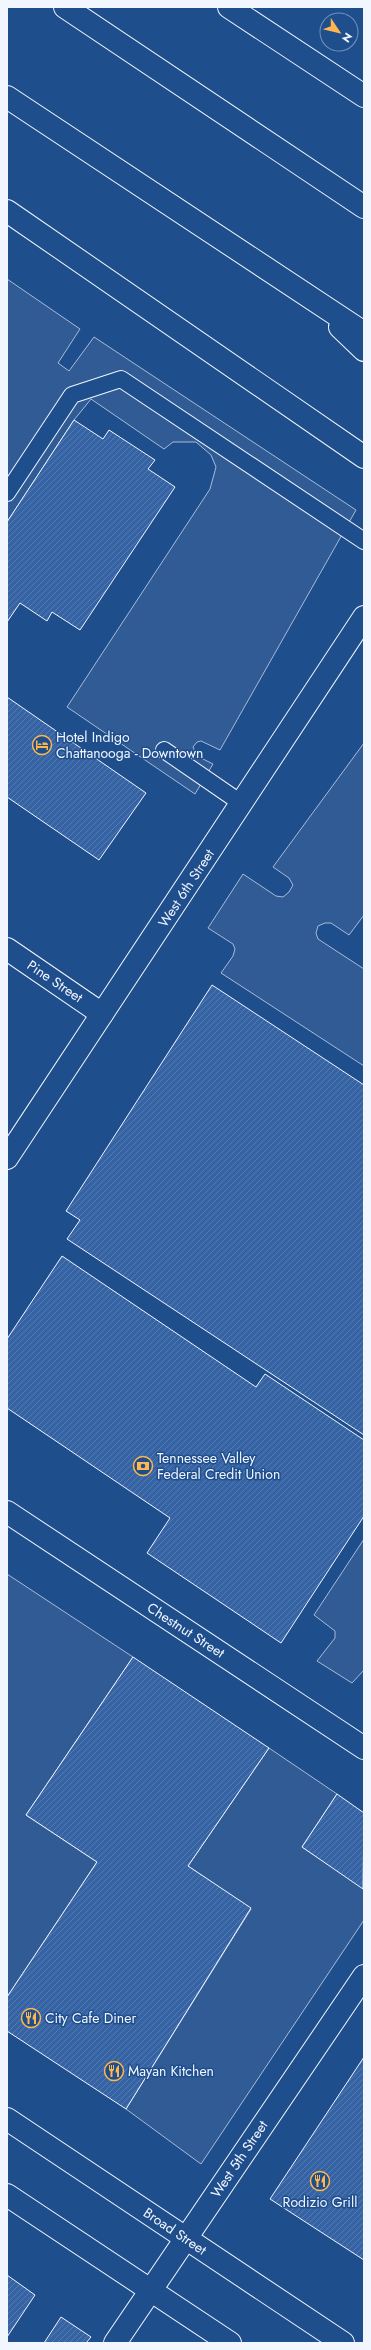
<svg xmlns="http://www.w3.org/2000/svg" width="371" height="2350" viewBox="0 0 371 2350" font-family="Jost,sans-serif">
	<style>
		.parking { fill: #305b95; stroke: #a8bbd7 }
		.building { fill: url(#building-hatch); stroke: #f2f6ff }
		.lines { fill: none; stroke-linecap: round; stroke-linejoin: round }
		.lane-casing { stroke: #f2f6ff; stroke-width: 18 }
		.street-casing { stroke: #f2f6ff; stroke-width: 24 }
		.secondary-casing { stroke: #f2f6ff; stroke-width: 24 }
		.highway-casing { stroke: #f2f6ff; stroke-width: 24 }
		.lane { stroke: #1f4e8c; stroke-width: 16 }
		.street { stroke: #1f4e8c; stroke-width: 22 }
		.secondary { stroke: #1f4e8c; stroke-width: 22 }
		.highway { stroke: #1f4e8c; stroke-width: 22 }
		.labels { text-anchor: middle; stroke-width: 3; stroke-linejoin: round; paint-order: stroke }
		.poi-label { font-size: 14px; fill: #f2f6ff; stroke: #1f4e8c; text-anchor: start }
		.street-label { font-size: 14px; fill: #f2f6ff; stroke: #1f4e8c }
	</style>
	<defs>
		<pattern id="building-hatch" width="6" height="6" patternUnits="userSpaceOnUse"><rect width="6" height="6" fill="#3563a3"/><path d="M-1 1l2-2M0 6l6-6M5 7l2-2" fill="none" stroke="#537ab1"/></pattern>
	</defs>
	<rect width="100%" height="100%" fill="#1f4e8c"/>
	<g class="parking">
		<path d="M7,279L80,329L58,363L69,371L94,337L356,510L220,750L201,741L197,742L193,747L197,756L213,764L195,794L67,707L210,489L216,467L211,455L196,442H173L164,449L91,399L74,420L7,522Z"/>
		<path d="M364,743V915L349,935L331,923H325L318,926L316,933L318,939L364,969V1066L221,973L233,956L235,949L233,944L208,928L243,874L276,896L283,897L289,892L293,885L289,878L273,867Z"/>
		<path d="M364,1539V1670L352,1683L317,1661L335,1638V1631L314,1615Z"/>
		<path d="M7,1574L133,1657L26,1815L97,1862L7,1997Z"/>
		<path d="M269,1748L337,1794L302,1847L364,1888V1920L201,2164L126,2109L251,1909L188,1866Z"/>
	</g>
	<g class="building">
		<path d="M74,420L103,439L109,430L155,460L148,469L175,487L80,630L52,612L47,621L20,603L7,622V522Z"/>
		<path d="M7,697L146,793L99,860L7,797Z"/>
		<path d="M212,985L364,1085V1435L67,1239L80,1220L66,1211Z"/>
		<path d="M62,1256L256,1387L265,1374L364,1440V1516L281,1643L147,1553L170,1518L7,1408V1339Z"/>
		<path d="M133,1657L269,1748L188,1866L251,1908L126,2109L7,2031V1997L97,1862L26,1815Z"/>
		<path d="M337,1794L364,1813L363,1889L302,1847Z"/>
		<path d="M364,2057V2260L270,2199Z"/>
		<path d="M7,2275L35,2295L7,2337Z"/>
		<path d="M61,2317L91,2337L86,2343H44Z"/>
	</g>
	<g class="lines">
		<g class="lane-casing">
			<g id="lane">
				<path d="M7,493L72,395L121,379L364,541"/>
				<path d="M164,750L241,803"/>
			</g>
		</g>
		<g class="street-casing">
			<g id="street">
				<path d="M7,949L102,1014"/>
				<path d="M7,1158L364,617"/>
				<path d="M115,2343L364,1976"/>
			</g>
		</g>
		<g class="secondary-casing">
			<g id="secondary">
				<path d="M7,1512L364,1748"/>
				<path d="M7,2119L343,2343"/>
				<path d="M7,2195L230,2343"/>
			</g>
		</g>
		<g class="highway-casing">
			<g id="highway">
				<path d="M65,7L364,207"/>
				<path d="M229,7L364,96"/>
				<path d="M7,97L364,333"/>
				<path d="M7,211L364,457"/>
				<path d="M340,327L364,350"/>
			</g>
		</g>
		<use href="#lane" class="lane"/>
		<use href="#street" class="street"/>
		<use href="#secondary" class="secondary"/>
		<use href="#highway" class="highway"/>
	</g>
	<defs>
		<g id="hotel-ring" transform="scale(1)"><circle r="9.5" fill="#1f4e8c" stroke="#ffb74d" stroke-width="1.5"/><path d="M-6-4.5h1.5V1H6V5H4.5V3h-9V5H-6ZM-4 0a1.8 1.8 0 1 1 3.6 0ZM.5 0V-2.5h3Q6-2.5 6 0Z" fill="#ffb74d"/></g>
		<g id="bank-ring" transform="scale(1)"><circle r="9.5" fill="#1f4e8c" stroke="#ffb74d" stroke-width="1.5"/><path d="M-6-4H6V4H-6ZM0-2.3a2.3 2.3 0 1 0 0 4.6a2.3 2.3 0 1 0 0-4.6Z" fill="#ffb74d"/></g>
		<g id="restaurant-ring" transform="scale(1)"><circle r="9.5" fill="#1f4e8c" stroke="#ffb74d" stroke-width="1.5"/><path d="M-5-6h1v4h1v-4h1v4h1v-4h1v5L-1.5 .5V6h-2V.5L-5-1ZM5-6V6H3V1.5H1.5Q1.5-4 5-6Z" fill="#ffb74d"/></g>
	</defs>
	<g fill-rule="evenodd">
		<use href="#hotel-ring" x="42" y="745"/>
		<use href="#bank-ring" x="143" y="1466"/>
		<use href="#restaurant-ring" x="31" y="2018"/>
		<use href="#restaurant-ring" x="114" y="2071"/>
		<use href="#restaurant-ring" x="320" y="2181"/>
	</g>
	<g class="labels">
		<g class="poi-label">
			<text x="56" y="742">Hotel Indigo<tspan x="56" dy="16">Chattanooga - Downtown</tspan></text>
			<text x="157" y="1463">Tennessee Valley<tspan x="157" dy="16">Federal Credit Union</tspan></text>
			<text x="45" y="2023">City Cafe Diner</text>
			<text x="128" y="2076">Mayan Kitchen</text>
			<text x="320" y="2207" text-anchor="middle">Rodizio Grill</text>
		</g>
		<g class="street-label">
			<text transform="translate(186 888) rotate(-57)" y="5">West 6th Street</text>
			<text transform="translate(55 981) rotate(34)" y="5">Pine Street</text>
			<text transform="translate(186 1630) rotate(33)" y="5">Chestnut Street</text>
			<text transform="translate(239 2159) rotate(-56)" y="5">West 5th Street</text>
			<text transform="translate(175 2231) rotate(34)" y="5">Broad Street</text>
		</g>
	</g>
	<rect width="371" height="2350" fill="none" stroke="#f2f6ff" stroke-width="16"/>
	<g transform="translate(339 32) rotate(125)"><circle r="19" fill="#1f4e8c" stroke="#7391ba"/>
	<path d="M0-3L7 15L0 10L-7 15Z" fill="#ffb74d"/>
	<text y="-6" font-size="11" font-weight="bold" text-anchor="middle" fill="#f2f6ff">N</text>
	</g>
</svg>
